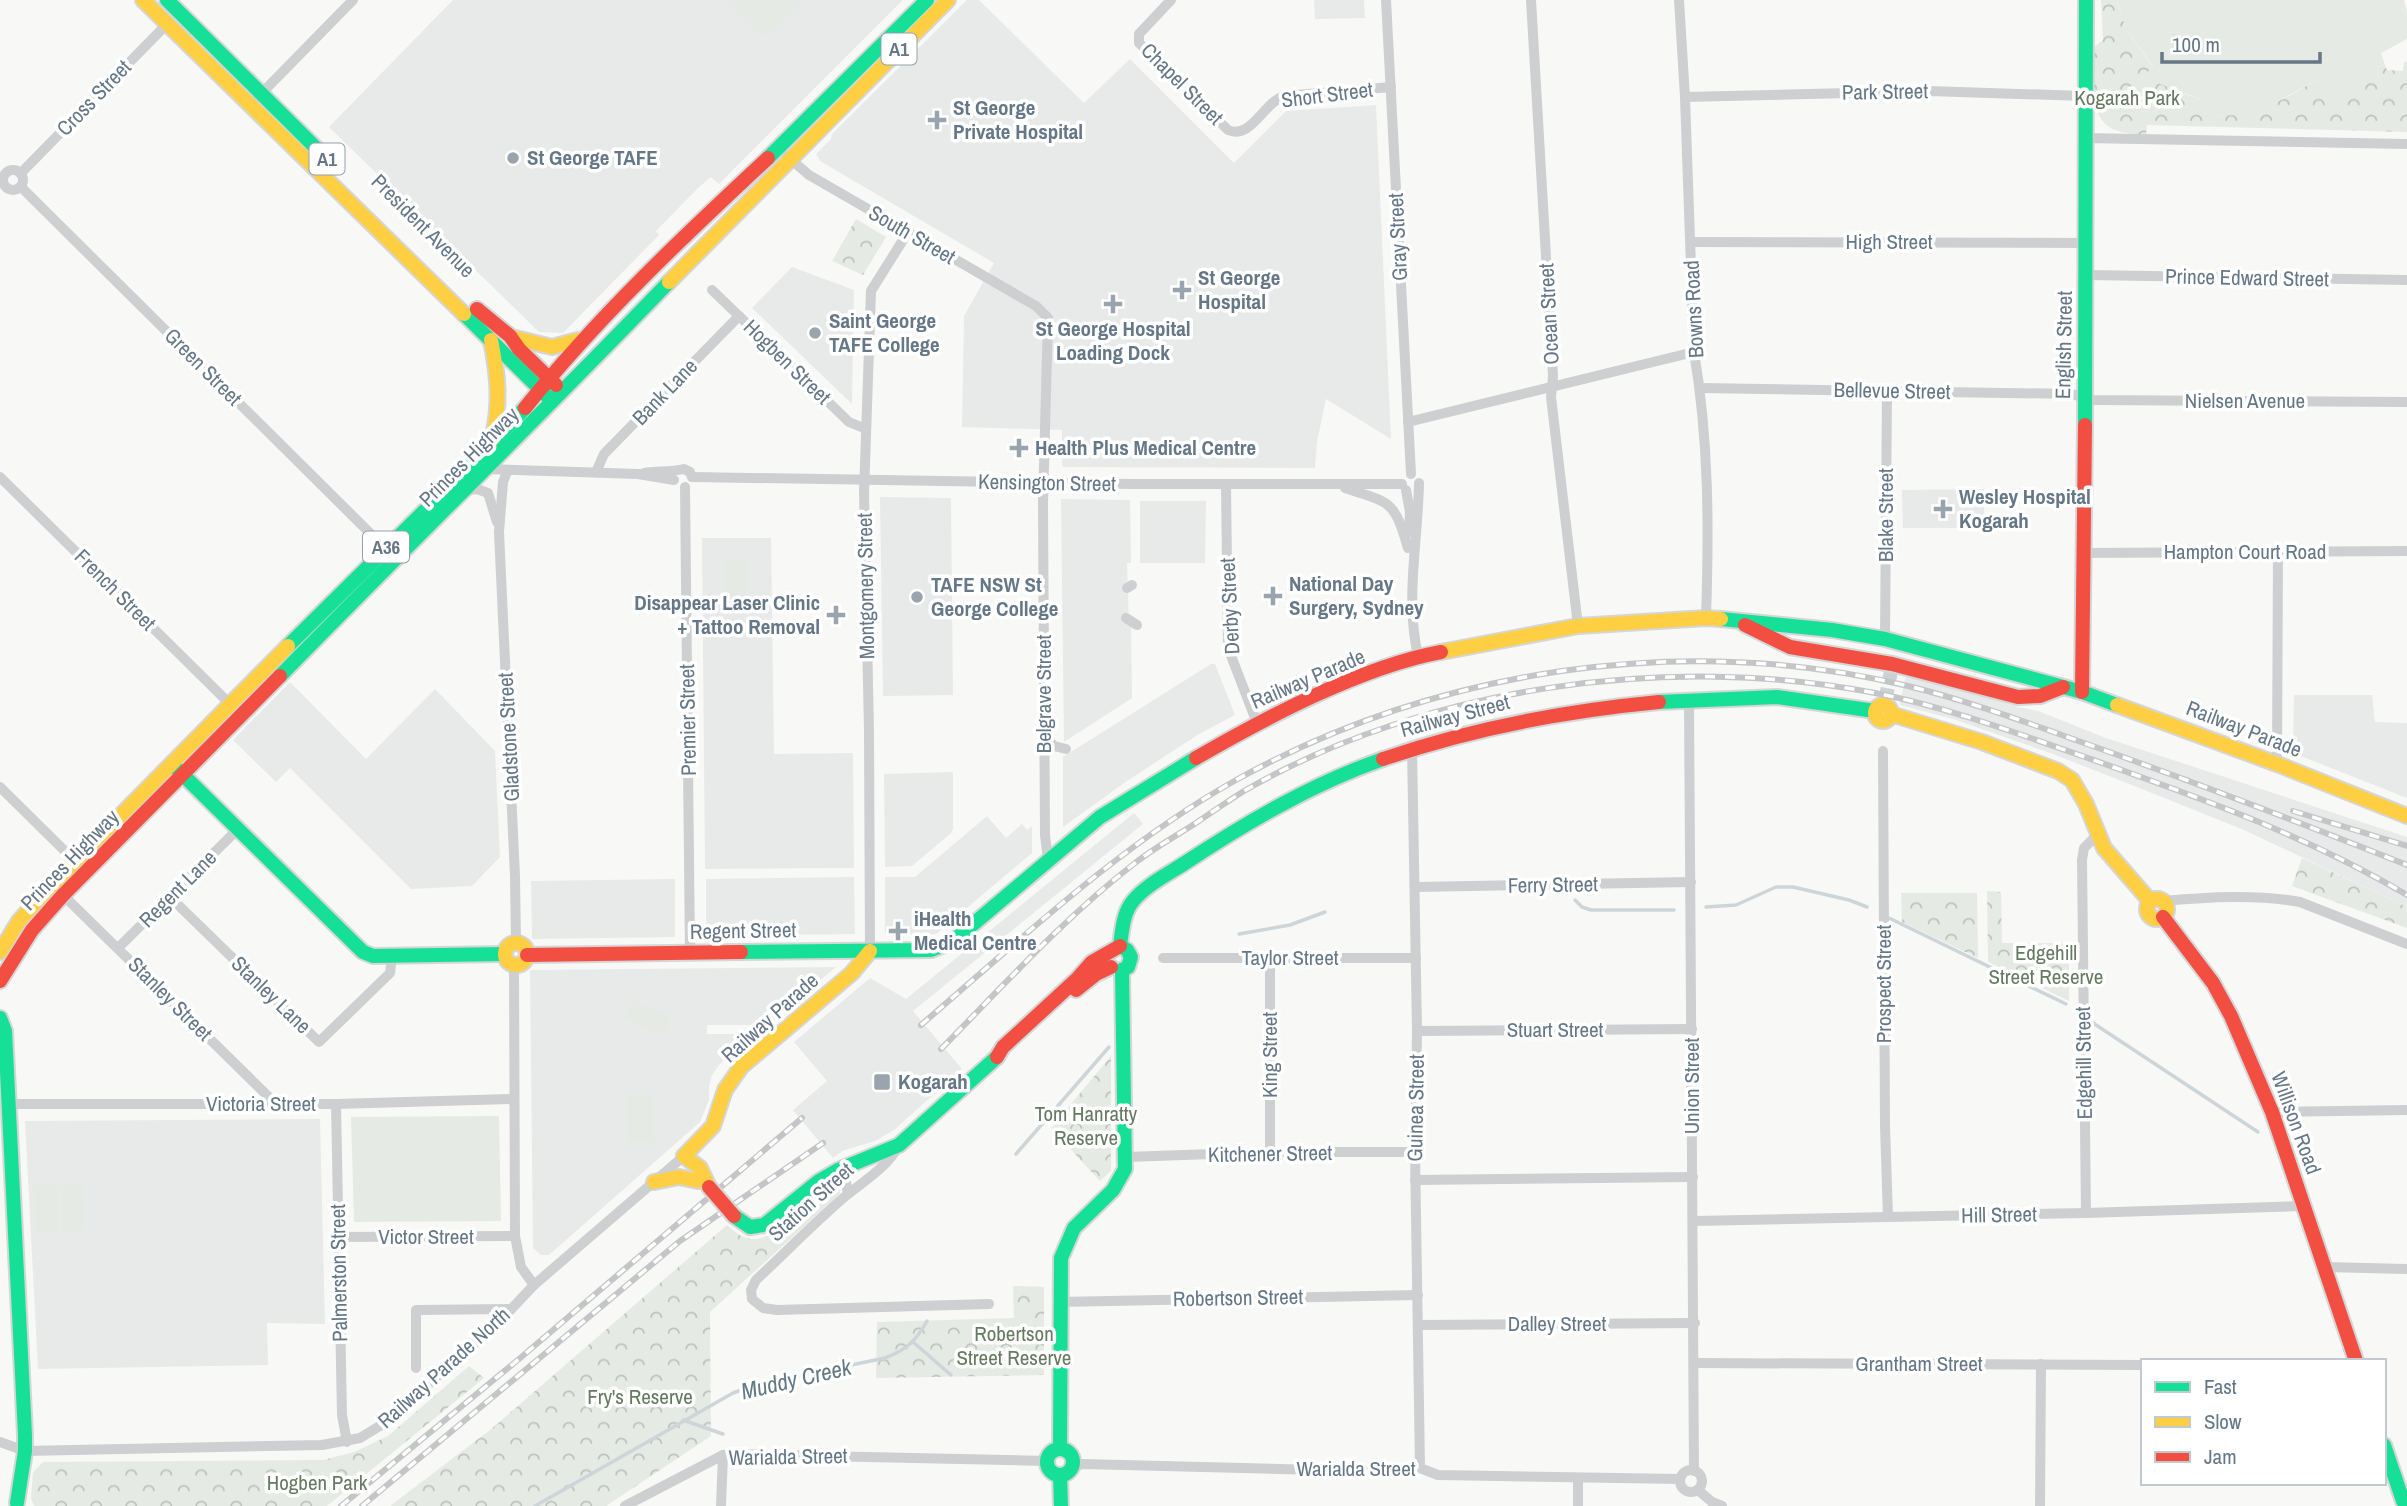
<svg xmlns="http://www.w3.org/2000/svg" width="2407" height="1506" viewBox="0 0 2407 1506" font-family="'Archivo Narrow',sans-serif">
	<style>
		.built { fill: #e8e9e9 }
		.forest { fill: url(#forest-crowns) }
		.garden { fill: #e6eae4 }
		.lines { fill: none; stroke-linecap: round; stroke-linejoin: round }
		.stream { stroke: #ced5d9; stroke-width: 3.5 }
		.secondary-tunnel { stroke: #ccd1d6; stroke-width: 14; stroke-dasharray: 14 7; stroke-linecap: butt }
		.fast-casing { stroke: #d5d6d7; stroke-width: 18 }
		.slow-casing { stroke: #d5d6d7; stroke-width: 18 }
		.jam-casing { stroke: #d5d6d7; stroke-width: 18 }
		.street { stroke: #cecfd0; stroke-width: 10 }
		.fast { stroke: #16e098; stroke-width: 14 }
		.slow { stroke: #ffcf43; stroke-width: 14 }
		.jam { stroke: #f24e42; stroke-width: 14 }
		.rail-casing { stroke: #c3c5c7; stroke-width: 6 }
		.rail { stroke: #fff; stroke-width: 3.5; stroke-dasharray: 10; stroke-linecap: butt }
		.jam-bridge-casing { stroke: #d5d6d7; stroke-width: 18; stroke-linecap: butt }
		.jam-bridge { stroke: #f24e42; stroke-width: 14 }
		.poi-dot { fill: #99a4af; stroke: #fff; stroke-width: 2.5 }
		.labels { text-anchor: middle; stroke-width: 7; stroke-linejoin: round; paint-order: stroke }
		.shield { fill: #fff; stroke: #94a0ac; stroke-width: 2 }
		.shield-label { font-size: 19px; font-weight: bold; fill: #678 }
		.street-label { font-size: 21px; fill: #678; stroke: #fff }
		.park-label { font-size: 21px; fill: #657a61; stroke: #fff }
		.poi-label { font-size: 21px; font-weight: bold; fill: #678; stroke: #fff; text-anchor: start }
		.water-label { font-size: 23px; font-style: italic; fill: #627883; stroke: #fff }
	</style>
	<defs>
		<pattern id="forest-crowns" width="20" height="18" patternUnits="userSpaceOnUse" patternTransform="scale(1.75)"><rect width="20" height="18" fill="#e6eae4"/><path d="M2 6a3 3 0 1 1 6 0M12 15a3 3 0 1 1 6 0" fill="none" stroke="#bec2bf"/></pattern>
	</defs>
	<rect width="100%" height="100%" fill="#f8f8f7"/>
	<g class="built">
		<path d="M453,0H903L719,184L711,177L698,188L656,231L659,235L563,333L539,332L329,127Z"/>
		<path d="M967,0H979L1084,103L1130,59L1234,163L1286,111L1376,105L1391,439L1326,399L1317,442L1315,468L1064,467L1062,466V430L962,427L964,316L994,263L820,161L816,154L831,139L832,134Z"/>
		<path d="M1314,0H1364L1365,18L1315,19Z"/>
		<path d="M792,267L854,290L852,404L752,308Z"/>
		<path d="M1984,489V528H1903L1902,490Z"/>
		<path d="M880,497L951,498L953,695L883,696Z"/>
		<path d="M1061,499L1130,500L1131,563H1127L1129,625H1131L1132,698L1064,742Z"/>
		<path d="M1140,501H1206L1205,563H1140Z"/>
		<path d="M702,538H771L774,754L853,753L854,868L705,869Z"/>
		<path d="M1211,664H1215L1235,715L1199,734L1127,781L1063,827V757Z"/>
		<path d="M1906,674L1956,686L2018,707L2038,711L2106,738L2407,837V907L2244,830L2142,789L2053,754L1953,719L1900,705Z"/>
		<path d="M290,682L366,759L435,689L495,751L500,857L472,886L411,889L290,768L276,782L233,740Z"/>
		<path d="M2294,695H2372L2375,722L2407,723V798L2293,753Z"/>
		<path d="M953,772V829L951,833L912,866L885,867L884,774Z"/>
		<path d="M1134,813L1143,824L913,1011L962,1069L894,1130L875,1141L842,1151L833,1158L793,1110L827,1081L794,1042L870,978L906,999Z"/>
		<path d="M987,816L1006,838L1022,824L1027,830L1032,826V853L936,934L887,935L885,932V877H915Z"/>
		<path d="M854,877L855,934L706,936V879Z"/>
		<path d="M675,879V937L532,939L531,881Z"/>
		<path d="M836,967L767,1025H707V1034H754L719,1065L712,1075L709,1086V1100L700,1122L549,1255H541L533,1248L530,970Z"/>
		<path d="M320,1119L325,1324L267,1323L268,1365L38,1369L25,1121Z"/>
	</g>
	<g class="forest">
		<path d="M2101,0H2117L2126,29L2153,67L2147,73L2185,94L2209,102L2208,116C2260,115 2275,104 2318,79L2332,105L2362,70L2385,65L2387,70L2403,71L2404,62H2407V132L2147,125L2146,135C2137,134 2127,134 2118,131C2086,122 2093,73 2093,48L2103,40Z"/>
		<path d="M856,219L886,237L863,275L832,261Z"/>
		<path d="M2302,858L2407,907V928L2292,886Z"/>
		<path d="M1987,891L2001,892L2002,943H2069V1001L1988,962Z"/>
		<path d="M1901,893H1977L1978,958L1902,922Z"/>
		<path d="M1111,1056V1171L1100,1181L1051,1128Z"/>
		<path d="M832,1182L839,1186L840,1194L710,1312L711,1436L606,1506H390L490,1430L727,1225C734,1231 741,1238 751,1239C775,1242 814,1198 832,1182Z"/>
		<path d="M1013,1286L1044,1287V1375L876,1378L877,1322L1014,1318Z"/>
		<path d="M469,1366L484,1378L327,1506H34L31,1498L33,1472L43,1462L323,1460L354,1452L388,1436Z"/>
	</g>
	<g class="garden">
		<path d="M728,0H801L765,37Z"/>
		<path d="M2117,0H2404L2407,14V39L2381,53L2385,65L2363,70L2367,83L2362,91L2331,105L2318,79L2262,110L2238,115L2207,116L2208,102L2160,84L2147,73L2153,66L2126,29Z"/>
		<rect x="725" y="560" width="21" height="45"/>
		<path d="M633,1000L671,1016L663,1035L625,1018Z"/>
		<path d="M653,1094L654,1141L628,1142L626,1095Z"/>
		<path d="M499,1116L501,1221L354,1222L351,1117Z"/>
		<path d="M83,1184L84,1231H63L62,1185Z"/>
		<path d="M56,1185L57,1232H35L34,1186Z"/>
	</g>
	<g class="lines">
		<g class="stream">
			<path d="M1575,900L1582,907L1591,910H1674"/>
			<path d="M1706,907L1736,905L1776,887H1793L1849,900L1867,907"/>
			<path d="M1889,918L2066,1004"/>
			<path d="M1239,934L1290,925L1325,912"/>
			<path d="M2093,1023L2258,1132"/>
			<path d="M1016,1154L1109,1047"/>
			<path d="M913,1342L951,1375"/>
			<path d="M683,1420L723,1434"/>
			<path d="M535,1506L733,1393L755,1385L885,1358C906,1350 916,1341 927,1321"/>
		</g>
		<path class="secondary-tunnel" d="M1885,702L1891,671"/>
		<g class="fast-casing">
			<g id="fast">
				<path d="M167,0L332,164"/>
				<path d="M768,158L927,0"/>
				<path d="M464,314L547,396"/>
				<path d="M2085,425L2086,0"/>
				<path d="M1721,619L1832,630L1885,639L2082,692L2117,705"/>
				<path d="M288,646L482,454L525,408"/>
				<path d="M280,676C409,544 541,415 669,282"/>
				<path d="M1659,702L1777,697L1875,711"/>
				<path d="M176,768L363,952L373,956L505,954"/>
				<path d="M1120,946C1122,931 1123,913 1133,901C1146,885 1168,874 1185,863C1247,822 1312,784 1383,759"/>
				<path d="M1120,946L1127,950L1131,957L1128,967L1122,970"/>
				<path d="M741,952L931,950L952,942L1100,817L1196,758"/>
				<path d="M0,1018L5,1031L25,1435V1451L17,1503"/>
				<path d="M734,1216L750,1227L764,1225L819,1181L838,1170L899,1145L997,1057"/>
				<path d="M2384,1445L2403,1501"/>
				<circle cx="1060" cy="1462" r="13"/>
				<path d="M1060,1449L1061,1258L1074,1228L1113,1190L1125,1169L1122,970"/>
				<path d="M1060,1475L1061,1506"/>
			</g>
		</g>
		<g class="slow-casing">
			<g id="slow">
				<path d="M143,0L464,314"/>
				<path d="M669,282L948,0"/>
				<path d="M511,337L552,347L578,340"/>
				<path d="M491,340C498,375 501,405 492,440"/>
				<path d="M1441,652L1578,626L1706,618L1721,619"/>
				<circle cx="1883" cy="713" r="8"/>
				<path d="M2117,705L2277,764L2407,816"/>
				<path d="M1891,714L1982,742L2058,771L2072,780L2086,804L2104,848L2150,901"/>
				<circle cx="2157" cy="909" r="10"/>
				<circle cx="516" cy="954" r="11"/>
				<path d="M0,952L19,921L46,891L288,646"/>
				<path d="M684,1156L713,1126L725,1090L741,1067L852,973L870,951"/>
				<path d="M684,1156L700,1168L709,1187"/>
				<path d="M654,1182L679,1177L698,1181"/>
			</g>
		</g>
		<g class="jam-casing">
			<g id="jam">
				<path d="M477,309L510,336L519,349L556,385"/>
				<path d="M525,408C598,317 683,237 768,158"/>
				<path d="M1745,625L1790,647L1892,664L2018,697L2040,696L2063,687"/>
				<path d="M2082,692L2085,425"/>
				<path d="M1196,758C1267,717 1361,667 1441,652"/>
				<path d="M1383,759C1473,728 1564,711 1659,702"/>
				<path d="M2163,917L2213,983L2231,1016L2272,1112L2356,1361"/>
				<path d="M527,955L741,952"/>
				<path d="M0,981L32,930L63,895L280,676"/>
				<path d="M1076,990L1096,974L1111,967"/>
				<path d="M997,1057L1003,1047L1077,979L1092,962L1120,946"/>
			</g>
		</g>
		<g class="street">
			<path d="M1171,0L1139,34V43L1228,130C1251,140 1263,103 1284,96L1391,87"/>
			<path d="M1386,0L1411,474"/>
			<path d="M1531,0L1553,376L1551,397L1578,626"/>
			<path d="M1679,0L1685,97L1694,352C1709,440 1709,529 1706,618"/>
			<path d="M258,97L353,0"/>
			<path d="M1685,97L1929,91L2084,96"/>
			<path d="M2084,138L2407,144"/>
			<path d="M787,156L809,175L1036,306L1048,318L1043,503L1045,835L1048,860"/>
			<circle cx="13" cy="180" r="10"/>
			<path d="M21,173L167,24"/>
			<path d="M21,187L385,548"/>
			<path d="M1691,242L2086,243"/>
			<path d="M2087,275L2407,280"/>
			<path d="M712,290L849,422L866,429"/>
			<path d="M1700,388L2072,394L2091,400L2407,402"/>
			<path d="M1408,422L1694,352"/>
			<path d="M484,469L638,474L674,480"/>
			<path d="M507,472L503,482L499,532L515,876L516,943"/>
			<path d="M596,472L604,454L739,316"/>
			<path d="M644,473C658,471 671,472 684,469L690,472L692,477"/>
			<path d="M0,477L230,704"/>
			<path d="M692,477L1134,484H1402"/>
			<path d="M1226,484L1228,648L1257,723"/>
			<path d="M685,487L690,953"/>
			<path d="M1345,488C1391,503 1394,500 1408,548"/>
			<path d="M466,490L477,489L488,493L497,522"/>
			<path d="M1406,490L1410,512L1409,532"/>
			<path d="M2083,553L2407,551"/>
			<path d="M1127,588L1132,585"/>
			<path d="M1126,618L1137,625"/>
			<path d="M1885,639L1887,391"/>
			<path d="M1418,656C1405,599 1418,541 1419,483"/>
			<path d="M1689,701L1694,1471"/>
			<path d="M1045,736L1054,746L1066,749"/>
			<path d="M1412,748L1417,1031L1415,1152L1420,1468"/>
			<path d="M1883,751L1885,1126L1888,1217"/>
			<path d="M2277,764L2278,551"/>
			<path d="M0,787L75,861"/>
			<path d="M1415,887L1691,882"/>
			<path d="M63,895L276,1104"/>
			<path d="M170,897L319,1042L390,973L392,956"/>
			<path d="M2164,901C2208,897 2256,894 2300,902L2407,944"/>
			<path d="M118,948L238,829"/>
			<path d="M870,951L869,731L864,493L871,291L908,232"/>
			<path d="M1163,958H1416"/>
			<path d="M1270,958V1152"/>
			<path d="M514,966L515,1236L521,1267L534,1285"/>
			<path d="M1417,1031L1692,1029"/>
			<path d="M8,1104H336L514,1099"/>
			<path d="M336,1104L342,1415L347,1442"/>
			<path d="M2272,1112L2407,1110"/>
			<path d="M899,1145C887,1167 867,1179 848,1194C816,1221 786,1252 756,1280L751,1290L752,1299L763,1308L777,1310L989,1304"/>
			<path d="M1126,1157L1270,1152H1415"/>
			<path d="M838,1170L846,1182L848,1194"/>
			<path d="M1415,1180L1693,1177"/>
			<path d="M2086,1213L2082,860L2084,848L2098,834"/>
			<path d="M1694,1221L2086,1213L2304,1206"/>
			<path d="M338,1237L515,1236"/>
			<path d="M2325,1267L2407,1269"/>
			<path d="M1059,1302L1418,1295"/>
			<path d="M1419,1325L1695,1323"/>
			<path d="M1695,1363L2143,1365"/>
			<path d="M416,1368V1310L511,1309"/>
			<path d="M0,1442L25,1451L322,1445L360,1438L383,1424L497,1324L534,1285L684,1156"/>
			<path d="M1073,1466L1083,1464L1399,1472L1420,1468L1438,1475L1680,1479"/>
			<circle cx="1691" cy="1481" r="11"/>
			<path d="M1578,1478V1506"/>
			<path d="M1698,1490L1712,1502L1722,1506"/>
			<path d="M625,1506L723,1455L730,1454L1048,1461"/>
			<path d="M721,1506L723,1455"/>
			<path d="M2040,1506L2041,1364"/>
		</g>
		<use href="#fast" class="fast"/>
		<use href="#slow" class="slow"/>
		<use href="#jam" class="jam"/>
		<g class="rail-casing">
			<g id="rail">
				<path d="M2293,811L2407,846"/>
				<path d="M921,1025C1021,939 1120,845 1236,780C1438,668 1684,632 1908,686C1969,701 2028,723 2087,744C2194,782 2301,823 2407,865"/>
				<path d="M941,1049C1004,985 1064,918 1135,863C1154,848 1176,836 1196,823C1212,812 1228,801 1244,791C1425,686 1671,653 1875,693C1947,707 2016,733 2085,757C2195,796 2306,835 2407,895"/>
				<path d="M341,1506L519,1359L802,1118"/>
				<path d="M362,1506L680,1241L823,1143"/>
			</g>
		</g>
		<use href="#rail" class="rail"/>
		<g class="jam-bridge-casing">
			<path id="jam-bridge" d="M709,1187L734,1216"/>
		</g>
		<use href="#jam-bridge" class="jam-bridge"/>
	</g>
	<g class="poi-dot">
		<path d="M933.5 109.5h7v7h7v7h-7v7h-7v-7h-7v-7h7z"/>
		<circle cx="513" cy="158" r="7"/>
		<path d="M1178.5 279.5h7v7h7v7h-7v7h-7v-7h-7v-7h7z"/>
		<path d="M1109.5 293.5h7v7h7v7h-7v7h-7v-7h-7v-7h7z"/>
		<circle cx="815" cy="333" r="7"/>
		<path d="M1015.5 437.5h7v7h7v7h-7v7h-7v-7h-7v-7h7z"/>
		<path d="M1939.5 498.5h7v7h7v7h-7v7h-7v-7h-7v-7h7z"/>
		<path d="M1269.5 585.5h7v7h7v7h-7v7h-7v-7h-7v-7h7z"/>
		<circle cx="917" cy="597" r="7"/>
		<path d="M832.5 604.5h7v7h7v7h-7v7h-7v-7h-7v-7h7z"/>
		<path d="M894.5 920.5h7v7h7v7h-7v7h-7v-7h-7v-7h7z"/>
		<rect x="873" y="1073" width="18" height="18" rx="3.5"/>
	</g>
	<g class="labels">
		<g class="shield">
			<rect x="881.5" y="33.5" width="35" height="31" rx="5"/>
			<rect x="309.5" y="143.5" width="35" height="31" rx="5"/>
			<rect x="363" y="531.5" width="46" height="31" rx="5"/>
		</g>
		<g class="shield-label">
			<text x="899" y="56">A1</text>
			<text x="327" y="166">A1</text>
			<text x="386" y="554">A36</text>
		</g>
		<g class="street-label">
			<text transform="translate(1182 84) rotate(45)" y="7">Chapel Street</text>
			<text transform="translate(1885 92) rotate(-1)" y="7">Park Street</text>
			<text transform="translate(1327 95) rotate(-7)" y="7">Short Street</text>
			<text transform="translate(94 98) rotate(-46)" y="7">Cross Street</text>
			<text transform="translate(423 226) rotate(45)" y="7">President Avenue</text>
			<text transform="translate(912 235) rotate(30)" y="7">South Street</text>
			<text transform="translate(1398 237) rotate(-93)" y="7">Gray Street</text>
			<text x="1889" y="249">High Street</text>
			<text transform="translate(2247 278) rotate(1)" y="7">Prince Edward Street</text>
			<text transform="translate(1694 309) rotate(-93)" y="7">Bowns Road</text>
			<text transform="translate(1549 314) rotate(-93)" y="7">Ocean Street</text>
			<text transform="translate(2064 345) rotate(-89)" y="7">English Street</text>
			<text transform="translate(787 362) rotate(44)" y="7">Hogben Street</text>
			<text transform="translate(203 367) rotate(45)" y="7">Green Street</text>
			<text transform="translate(1892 391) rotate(1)" y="7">Bellevue Street</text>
			<text transform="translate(665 392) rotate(-46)" y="7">Bank Lane</text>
			<text x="2245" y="408">Nielsen Avenue</text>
			<text transform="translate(469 457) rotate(-45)" y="7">Princes Highway</text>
			<text transform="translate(1047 483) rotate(1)" y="7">Kensington Street</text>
			<text transform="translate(1886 515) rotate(-90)" y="7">Blake Street</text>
			<text x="2245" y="559">Hampton Court Road</text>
			<text transform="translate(866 586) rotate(-91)" y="7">Montgomery Street</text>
			<text transform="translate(115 590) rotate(45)" y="7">French Street</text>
			<text transform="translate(1230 606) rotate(-93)" y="7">Derby Street</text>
			<text transform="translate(1308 679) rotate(-23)" y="7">Railway Parade</text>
			<text transform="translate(1044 694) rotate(-90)" y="7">Belgrave Street</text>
			<text transform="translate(1455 716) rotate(-15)" y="7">Railway Street</text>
			<text transform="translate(688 720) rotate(-91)" y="7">Premier Street</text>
			<text transform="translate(2244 729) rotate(21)" y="7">Railway Parade</text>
			<text transform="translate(509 737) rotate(-93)" y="7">Gladstone Street</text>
			<text transform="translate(70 860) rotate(-46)" y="7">Princes Highway</text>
			<text transform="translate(1553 885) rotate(-1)" y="7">Ferry Street</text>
			<text transform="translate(178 889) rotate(-45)" y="7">Regent Lane</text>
			<text transform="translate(743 931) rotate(-1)" y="7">Regent Street</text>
			<text x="1290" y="965">Taylor Street</text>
			<text transform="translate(1884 984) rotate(-90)" y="7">Prospect Street</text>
			<text transform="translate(271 995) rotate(44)" y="7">Stanley Lane</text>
			<text transform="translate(170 999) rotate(45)" y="7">Stanley Street</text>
			<text transform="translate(770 1018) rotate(-42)" y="7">Railway Parade</text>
			<text x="1555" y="1037">Stuart Street</text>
			<text transform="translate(1270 1055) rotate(-90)" y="7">King Street</text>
			<text transform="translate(2084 1063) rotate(-91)" y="7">Edgehill Street</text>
			<text transform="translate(1692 1086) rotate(-90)" y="7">Union Street</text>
			<text x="261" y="1111">Victoria Street</text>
			<text transform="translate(1416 1108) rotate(-89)" y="7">Guinea Street</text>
			<text transform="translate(2296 1123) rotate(70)" y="7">Willison Road</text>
			<text transform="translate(1270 1154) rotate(-1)" y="7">Kitchener Street</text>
			<text transform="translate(811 1202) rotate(-42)" y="7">Station Street</text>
			<text transform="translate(1999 1215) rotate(-1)" y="7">Hill Street</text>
			<text x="426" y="1244">Victor Street</text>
			<text transform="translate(339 1273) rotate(-91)" y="7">Palmerston Street</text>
			<text transform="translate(1238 1298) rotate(-1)" y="7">Robertson Street</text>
			<text x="1557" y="1331">Dalley Street</text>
			<text x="1919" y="1371">Grantham Street</text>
			<text transform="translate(444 1368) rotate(-42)" y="7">Railway Parade North</text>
			<text transform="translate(788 1457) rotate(-1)" y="7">Warialda Street</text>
			<text x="1356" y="1476">Warialda Street</text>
		</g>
		<g class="park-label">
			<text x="2127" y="105">Kogarah Park</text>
			<text x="2046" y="960">Edgehill<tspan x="2046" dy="24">Street Reserve</tspan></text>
			<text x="1086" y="1121">Tom Hanratty<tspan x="1086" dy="24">Reserve</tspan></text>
			<text x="1014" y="1341">Robertson<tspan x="1014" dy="24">Street Reserve</tspan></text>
			<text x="640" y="1404">Fry's Reserve</text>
			<text x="317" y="1490">Hogben Park</text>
		</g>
		<g class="poi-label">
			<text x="953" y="115">St George<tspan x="953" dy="24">Private Hospital</tspan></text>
			<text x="527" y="165">St George TAFE</text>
			<text x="1198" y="285">St George<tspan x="1198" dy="24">Hospital</tspan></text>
			<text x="829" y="328">Saint George<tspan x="829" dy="24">TAFE College</tspan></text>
			<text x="1113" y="336" text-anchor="middle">St George Hospital<tspan x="1113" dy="24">Loading Dock</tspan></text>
			<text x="1035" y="455">Health Plus Medical Centre</text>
			<text x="1959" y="504">Wesley Hospital<tspan x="1959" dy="24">Kogarah</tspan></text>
			<text x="1289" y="591">National Day<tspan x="1289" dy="24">Surgery, Sydney</tspan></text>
			<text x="931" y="592">TAFE NSW St<tspan x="931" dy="24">George College</tspan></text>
			<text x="820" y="610" text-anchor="end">Disappear Laser Clinic<tspan x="820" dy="24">+ Tattoo Removal</tspan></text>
			<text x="914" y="926">iHealth<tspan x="914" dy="24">Medical Centre</tspan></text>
			<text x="898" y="1089">Kogarah</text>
		</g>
		<g class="water-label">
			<text transform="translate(796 1379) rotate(-13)" y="8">Muddy Creek</text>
		</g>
	</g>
	<rect x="2141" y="1359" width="245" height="126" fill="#ffffff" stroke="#c2c9cf" stroke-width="2"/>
	<rect x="2155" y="1382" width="35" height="10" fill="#16e098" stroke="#c2c9cf" stroke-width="2"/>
	<text x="2204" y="1394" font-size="21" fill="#667788">Fast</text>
	<rect x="2155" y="1417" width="35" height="10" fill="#ffcf43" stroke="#c2c9cf" stroke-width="2"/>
	<text x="2204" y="1429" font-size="21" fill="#667788">Slow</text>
	<rect x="2155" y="1452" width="35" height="10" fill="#f24e42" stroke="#c2c9cf" stroke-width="2"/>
	<text x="2204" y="1464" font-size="21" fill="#667788">Jam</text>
	<path d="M2162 52v10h158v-10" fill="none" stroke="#667788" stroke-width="3.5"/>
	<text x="2172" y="52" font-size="21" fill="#667788" stroke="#ffffff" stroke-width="5" paint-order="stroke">100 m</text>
</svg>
